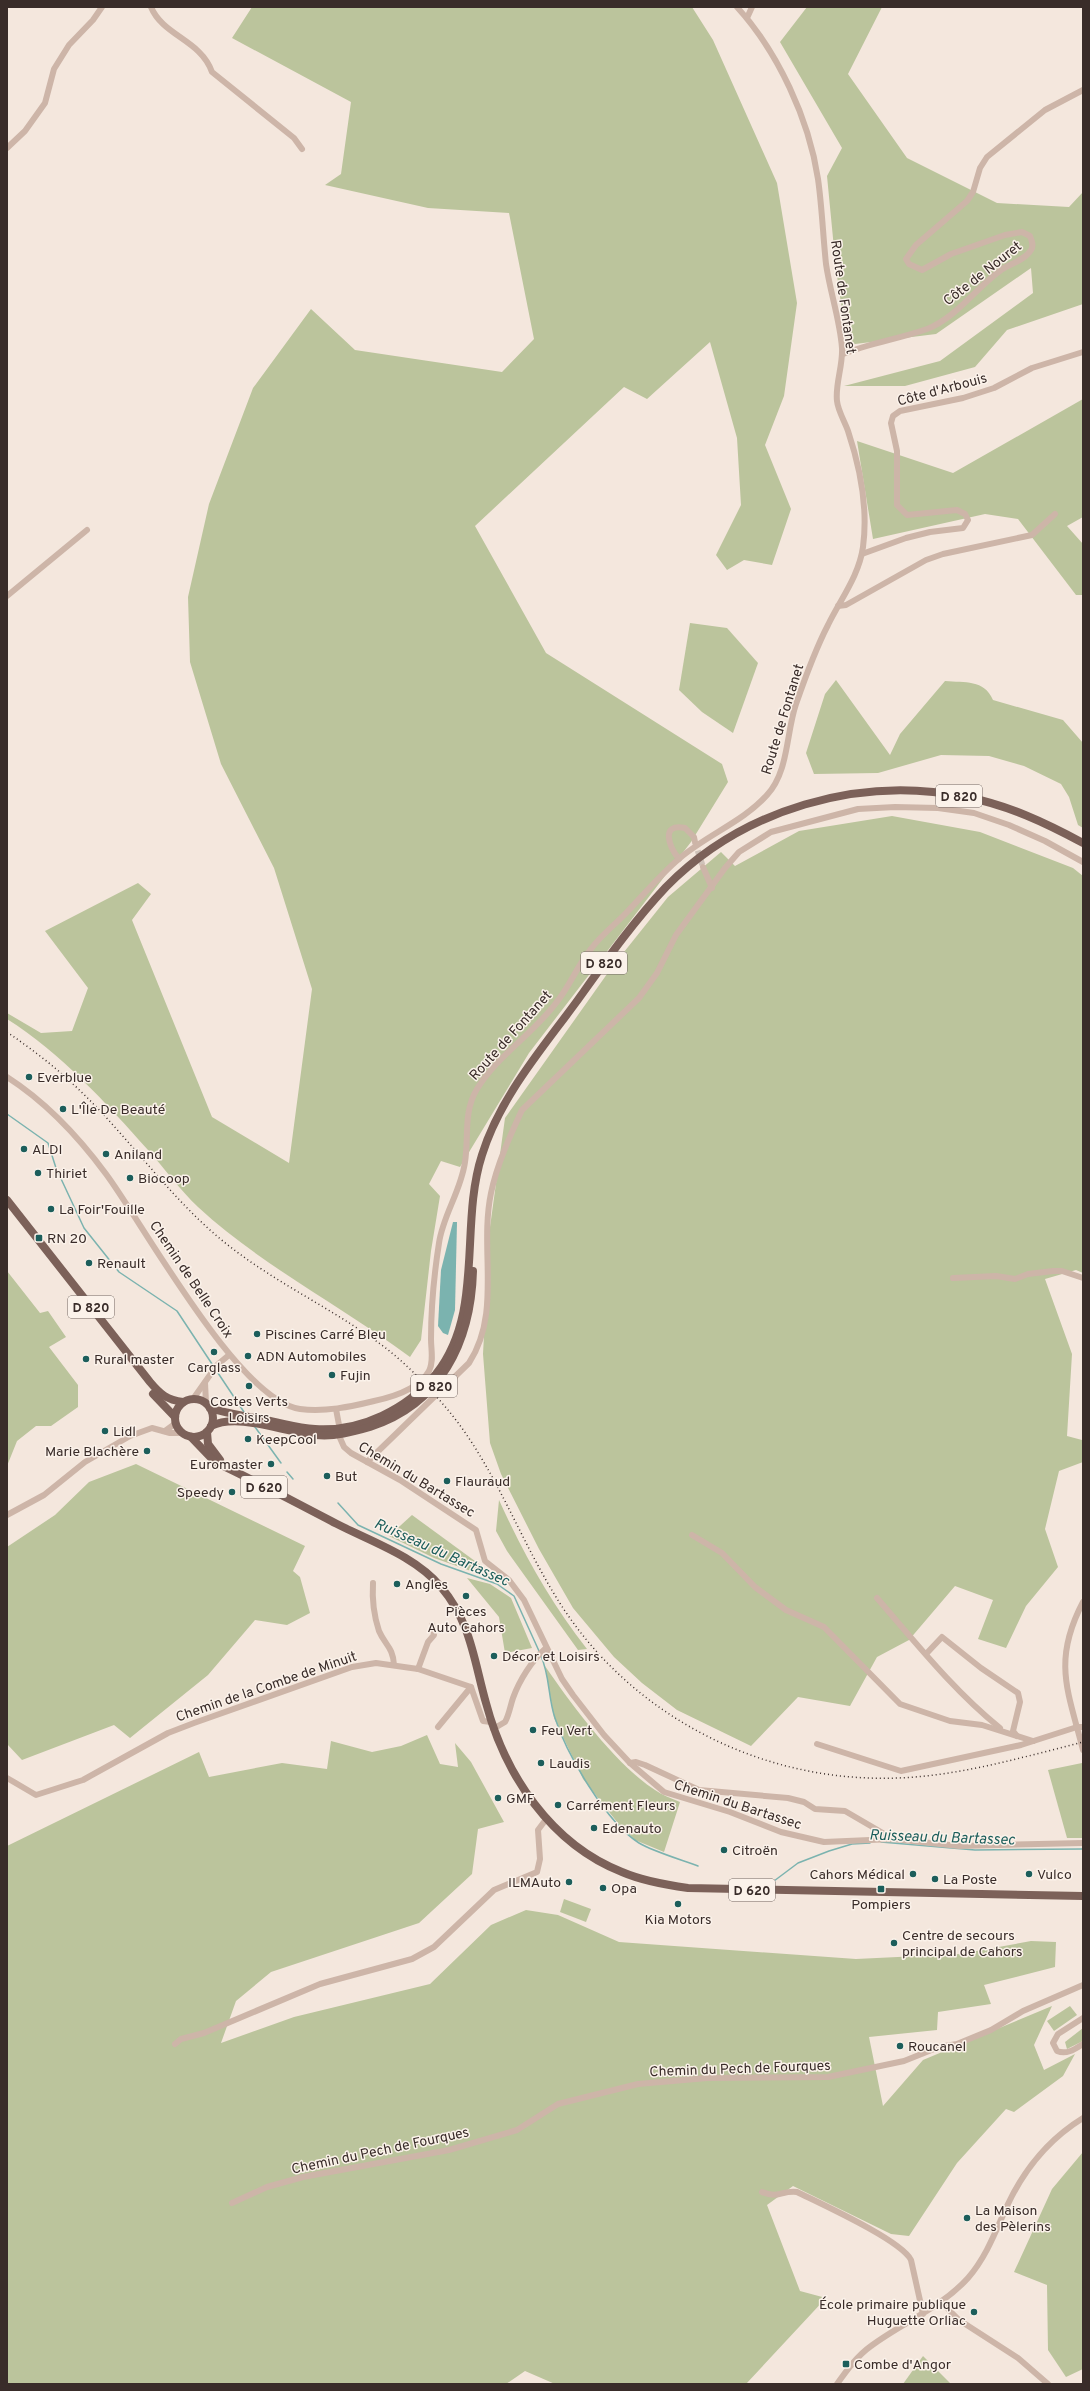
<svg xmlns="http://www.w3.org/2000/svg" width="1090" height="2391" viewBox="0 0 1090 2391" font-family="Overpass,sans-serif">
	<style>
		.green { fill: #bbc49c }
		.water { fill: #7bb3af }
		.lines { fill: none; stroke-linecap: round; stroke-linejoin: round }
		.stream { stroke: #7bb3af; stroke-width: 1.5 }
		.minor-tunnel { stroke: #cfc2b9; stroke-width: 6; stroke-dasharray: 6 3; stroke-linecap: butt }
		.minor { stroke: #cdb5a8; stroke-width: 6 }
		.major { stroke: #7c6159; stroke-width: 8 }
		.rail { stroke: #392c29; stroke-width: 1.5; stroke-dasharray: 1 3; stroke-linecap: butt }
		.poi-dot { fill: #1c5e5b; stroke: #fbf2ea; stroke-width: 1.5 }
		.labels { text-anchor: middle; stroke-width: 3; stroke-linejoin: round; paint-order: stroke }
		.shield { fill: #fbf2ea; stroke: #736763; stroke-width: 1 }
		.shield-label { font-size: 13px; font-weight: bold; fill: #392c29 }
		.street-label { font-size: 14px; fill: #392c29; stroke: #fbf2ea }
		.poi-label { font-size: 14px; fill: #392c29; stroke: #fbf2ea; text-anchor: start }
		.water-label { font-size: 15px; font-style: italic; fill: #1c5e5b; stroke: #fbf2ea }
	</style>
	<rect width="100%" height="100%" fill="#f4e7dd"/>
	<g class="green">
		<path d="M252,7H692L713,40L777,183L797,303L784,396L765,445L791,509L772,565L744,560L727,570L716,555L741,505L737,438L710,342L647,399L624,387L475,526L546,653L722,764L728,782L691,842L529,1053L460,1167L441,1161L429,1184L440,1196L431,1251L421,1340L410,1357C340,1305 262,1266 198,1207C180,1190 165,1169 148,1150C106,1103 61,1053 7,1019V1013L41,1033L72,1031L88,988L45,931L138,883L151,894L132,920L212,1117L289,1163L312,989L274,868L221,764L190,662L188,597L209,504L253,388L311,309L355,350L502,372L534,339L509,213L428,208L325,185L341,174L351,102L232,38Z"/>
		<path d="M807,7H882L848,74L907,158L997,203L1069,207L1083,192V304L1007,330L975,367L905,386H844L940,361L1033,293L1031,268L936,334L847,345L836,269L827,176L842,148L780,42Z"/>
		<path d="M1083,399V517L1067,526L1083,544V595H1076L1018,519L985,514L873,539L857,441L953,473Z"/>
		<path d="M690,623L727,628L758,663L733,733L702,712L679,690Z"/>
		<path d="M836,680L890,755L900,734L945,681C965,683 984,679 993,700L1063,720L1083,743V828L1078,825L1069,797L1061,784L1024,766L989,756L941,755L878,773L814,774L806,753L825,694Z"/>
		<path d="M892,816L980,832L1073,868L1083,876V1273L1076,1270L1045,1279L1072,1354L1067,1436L1082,1440L1083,1462L1059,1471L1045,1529L1058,1567L1026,1606L1006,1648L978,1639L993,1600L955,1586L909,1640L877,1657L850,1706L798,1697L751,1746L677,1710L642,1683L614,1657L573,1608L539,1549L501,1474L490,1443L483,1354L490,1227L505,1118L612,967L668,897L721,852L735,866L799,831Z"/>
		<path d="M7,1271L40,1313L48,1311L66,1337L49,1347L78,1385V1407L51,1426H36L17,1441L7,1466Z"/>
		<path d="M136,1464L305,1546L293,1571L300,1577L310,1613L287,1625L255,1620L208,1675L130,1738L114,1725L22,1760L7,1744V1547L55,1515L89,1482Z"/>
		<path d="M499,1500C523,1553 551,1603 587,1649L578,1650L507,1551L496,1531Z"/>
		<path d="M412,1515L505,1583L434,1558L389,1536Z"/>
		<path d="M467,1578L490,1584L511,1598L532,1648L505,1653L499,1617Z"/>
		<path d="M545,1666C571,1704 616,1765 655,1790C662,1795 671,1798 680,1802L664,1852L635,1840L621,1827L583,1779L554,1718Z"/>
		<path d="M427,1735L440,1764L458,1767L455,1743L471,1762L504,1822L478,1829L472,1874L419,1923L271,1972L236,2001L221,2043L294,2017L430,1984L491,1925L526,1910L558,1915L619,1942L856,1959L960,1954L1031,1941L1056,1942L1055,1967L984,1985L991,2004L938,2012L937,2030L869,2037L883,2106L923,2060L1052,2006L1034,2045L1044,2070L1075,2054L1063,2076L1014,2112L1006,2109L957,2163L909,2236L891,2234L793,2186L767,2205L800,2291L826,2298L746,2384H555L525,2371L506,2384H7V1846L199,1752L209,1777L282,1763L327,1769L331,1741L372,1752L401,1746Z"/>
		<path d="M1082,1763L1083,1838H1067L1048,1770Z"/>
		<path d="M564,1899L591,1909L586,1922L560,1912Z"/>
		<path d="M1070,2006L1077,2015L1054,2031L1047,2021Z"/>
		<path d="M1083,2028V2041L1067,2049L1065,2042Z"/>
		<path d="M1083,2152V2369L1066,2377L1048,2350L1047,2285L1014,2272L1052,2189Z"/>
		<path d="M923,2356L951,2384H903Z"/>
	</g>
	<path class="water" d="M453,1222H457L455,1310L448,1335L443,1333L438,1326L441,1270Z"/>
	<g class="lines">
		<g class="stream">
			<path d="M7,1114L48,1143L56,1168L84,1228L119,1272L177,1311L214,1367"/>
			<path d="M216,1370L244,1412"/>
			<path d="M255,1427L281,1463"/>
			<path d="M287,1472L293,1479"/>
			<path d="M338,1503L358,1525L441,1564L497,1584L514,1596L539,1651"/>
			<path d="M541,1656C550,1676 548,1698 555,1718C567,1755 606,1822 639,1843C652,1851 682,1860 698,1866"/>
			<path d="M881,1842L975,1850L1083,1849"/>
			<path d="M738,1884H770L798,1863L829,1851L852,1844L870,1843"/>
		</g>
		<path class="minor-tunnel" d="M695,842L703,867"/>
		<g class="minor">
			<path d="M151,7C163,36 201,40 212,72L294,138L302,149"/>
			<path d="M747,18L752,7"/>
			<path d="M7,148L25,131L45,103L54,69L69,45L93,20L102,7"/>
			<path d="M843,354C870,343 899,339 927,329C956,318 976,288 1001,270C1010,264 1025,260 1031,250C1034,246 1032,241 1030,236L1022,232L1005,235L951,254L922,270L909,264L906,259L916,245L967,201L973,192L980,168L987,157L1045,110L1083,90"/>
			<path d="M862,554L906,538L930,532L963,528L968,520L965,514L957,510L907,515L897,505V451L891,423L893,416L900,411L963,398L994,388L1032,368L1083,352"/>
			<path d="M7,596L87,530"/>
			<path d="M838,606L846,605L926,560L943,554L1032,535L1055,514"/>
			<path d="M679,859C670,848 659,823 685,828L694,837L695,842"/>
			<path d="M703,867L712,888"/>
			<path d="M7,1077C46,1102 78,1136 106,1174C144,1225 239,1401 300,1409C325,1412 350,1407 374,1401C393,1397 419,1389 429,1371C434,1361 431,1350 431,1339C431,1307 434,1275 439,1243C443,1215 461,1191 465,1162C469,1137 463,1112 477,1089C497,1056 533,1034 556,1003C570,986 577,966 591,949C601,935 616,924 628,911C645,893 661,874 680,858C707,835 744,821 767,795C789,771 786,733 796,704C805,678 815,650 828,625C840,600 859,576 863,547C868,510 860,467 848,431C845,422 838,411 837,401C835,384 843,366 842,348C840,320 830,292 826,264C823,236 822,207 818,179C809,119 778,52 737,7"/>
			<path d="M953,1278L996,1276L1015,1279L1028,1274L1053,1271H1062L1083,1278"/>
			<path d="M205,1383L206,1403"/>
			<path d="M193,1399L217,1365L229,1355"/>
			<path d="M336,1409L339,1425"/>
			<path d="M165,1431L176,1423"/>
			<path d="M340,1438L344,1447L351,1453L400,1480L476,1530L485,1561L509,1580L524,1600L562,1679L573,1695L604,1735L630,1763L664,1792L730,1812L781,1832L824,1842L893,1839L959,1846L1083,1843"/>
			<path d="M367,1462L469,1363C502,1312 479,1250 491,1193C497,1164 510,1136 522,1110L639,998L657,973L676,935L725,868L739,852L771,832L858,809L895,807L938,808L974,813L1009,825L1045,841L1083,862"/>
			<path d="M7,1515L44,1495L85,1462L130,1436L152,1428L170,1433H183"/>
			<path d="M692,1535L722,1553L755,1587L786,1610L824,1627L900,1704L950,1721L982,1725L1033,1741"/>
			<path d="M373,1583C372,1599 374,1616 379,1631C385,1645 393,1647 394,1665"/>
			<path d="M877,1598C916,1643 954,1691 1000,1728"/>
			<path d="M1083,1602C1052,1661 1068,1691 1083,1750"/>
			<path d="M926,1654L942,1637L981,1668L1018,1693L1020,1702L1013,1731L1017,1736"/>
			<path d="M418,1669L428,1642L434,1635L432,1625"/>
			<path d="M438,1727L471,1687"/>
			<path d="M493,1729L505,1722C509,1715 510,1707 513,1698C519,1681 532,1660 546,1648"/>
			<path d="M817,1744L901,1771L1021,1745L1077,1727H1083"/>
			<path d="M630,1763L636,1762L645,1765L699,1790L788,1798L804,1802L815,1809L845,1811L893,1839"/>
			<path d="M7,1778L36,1795L83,1780L168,1733L194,1723L352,1667L376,1663L418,1669L471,1687L483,1721L491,1722"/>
			<path d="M1083,2018L1058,2034L1053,2043L1057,2051C1067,2055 1075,2049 1083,2044"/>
			<path d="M175,2044L181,2039L204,2033L320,1984L412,1959L434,1947L494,1890L537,1872L540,1859L538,1830L547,1818"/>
			<path d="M762,2192C778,2199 782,2190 797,2192C819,2203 901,2240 911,2260L923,2314"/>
			<path d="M232,2203L267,2187L303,2177L449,2150L517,2130L558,2104L638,2084L707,2078L828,2077L904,2061L939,2047L957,2044L991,2030L1023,2011L1083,1985"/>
			<path d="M941,2302L959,2320L1018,2358L1048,2384"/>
			<path d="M837,2384C847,2370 857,2356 871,2346C903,2322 941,2308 968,2278C987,2256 996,2230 1008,2204C1025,2168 1049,2139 1083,2118"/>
		</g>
		<g class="major">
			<path d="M7,1200L150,1382C160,1394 167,1400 183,1402"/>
			<path d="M153,1394L175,1417"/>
			<circle cx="194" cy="1418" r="19"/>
			<path d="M210,1408C228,1414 247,1416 265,1420C282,1423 298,1428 315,1429C361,1432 407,1409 436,1374C485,1312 459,1226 482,1155C500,1097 542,1049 577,1001C605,962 633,922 666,887C743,809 859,775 966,797C1008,805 1046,823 1083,843"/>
			<path d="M211,1426C239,1412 285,1433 316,1435C334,1437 353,1432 370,1427C441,1404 471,1342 473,1271"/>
			<path d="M207,1432L208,1444L220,1460"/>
			<path d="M191,1437L215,1462C256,1481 296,1503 337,1524C372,1542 415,1556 441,1587C471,1622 474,1661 486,1703C505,1775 551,1844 622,1872C643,1881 666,1885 688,1888L1083,1896"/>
		</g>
		<path class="rail" d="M7,1032C30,1048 53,1065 73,1084C125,1132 164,1191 218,1237C270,1281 333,1308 387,1349C407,1365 425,1383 442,1403C495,1463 519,1541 563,1608C636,1719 765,1783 897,1778C960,1776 1023,1757 1083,1742"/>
	</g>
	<g class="poi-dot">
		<circle cx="29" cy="1077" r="4"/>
		<circle cx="63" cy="1109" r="4"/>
		<circle cx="24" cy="1149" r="4"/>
		<circle cx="106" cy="1154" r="4"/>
		<circle cx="38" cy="1173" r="4"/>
		<circle cx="130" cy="1178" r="4"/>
		<circle cx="51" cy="1209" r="4"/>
		<rect x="35" y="1234" width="8" height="8" rx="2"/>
		<circle cx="89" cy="1263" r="4"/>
		<circle cx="257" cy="1334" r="4"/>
		<circle cx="214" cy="1352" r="4"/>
		<circle cx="248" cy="1356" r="4"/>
		<circle cx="86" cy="1359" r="4"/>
		<circle cx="332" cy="1375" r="4"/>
		<circle cx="249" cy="1386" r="4"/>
		<circle cx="105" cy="1431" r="4"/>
		<circle cx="248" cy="1439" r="4"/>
		<circle cx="147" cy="1451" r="4"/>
		<circle cx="271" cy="1464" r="4"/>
		<circle cx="327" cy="1476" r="4"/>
		<circle cx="447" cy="1481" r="4"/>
		<circle cx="232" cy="1492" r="4"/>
		<circle cx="397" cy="1584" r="4"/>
		<circle cx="466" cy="1596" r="4"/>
		<circle cx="494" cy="1656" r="4"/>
		<circle cx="533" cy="1730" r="4"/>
		<circle cx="541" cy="1763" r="4"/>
		<circle cx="498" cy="1798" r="4"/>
		<circle cx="558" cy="1805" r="4"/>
		<circle cx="594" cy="1828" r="4"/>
		<circle cx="724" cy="1850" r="4"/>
		<circle cx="913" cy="1874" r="4"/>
		<circle cx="1029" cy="1874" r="4"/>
		<circle cx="935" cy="1879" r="4"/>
		<circle cx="569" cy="1882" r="4"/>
		<circle cx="603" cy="1888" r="4"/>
		<rect x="877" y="1885" width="8" height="8" rx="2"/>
		<circle cx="678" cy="1904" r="4"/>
		<circle cx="894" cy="1943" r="4"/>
		<circle cx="900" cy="2046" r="4"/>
		<circle cx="967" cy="2218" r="4"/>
		<circle cx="974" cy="2312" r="4"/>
		<rect x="842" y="2360" width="8" height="8" rx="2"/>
	</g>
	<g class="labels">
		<g class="shield">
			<rect x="936" y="785" width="46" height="22" rx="3"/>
			<rect x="581" y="952" width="46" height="22" rx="3"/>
			<rect x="68" y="1296" width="46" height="22" rx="3"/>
			<rect x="411" y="1375" width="46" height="22" rx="3"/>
			<rect x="241" y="1476" width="46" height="22" rx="3"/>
			<rect x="729" y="1879" width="46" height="22" rx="3"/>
		</g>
		<g class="shield-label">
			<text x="959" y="801">D 820</text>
			<text x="604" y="968">D 820</text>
			<text x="91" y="1312">D 820</text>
			<text x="434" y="1391">D 820</text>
			<text x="264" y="1492">D 620</text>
			<text x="752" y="1895">D 620</text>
		</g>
		<g class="street-label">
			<text transform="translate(982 273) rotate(-38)" y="5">Côte de Nouret</text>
			<text transform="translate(844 297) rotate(82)" y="5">Route de Fontanet</text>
			<text transform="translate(942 389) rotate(-15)" y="5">Côte d'Arbouis</text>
			<text transform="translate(782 719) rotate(-73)" y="5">Route de Fontanet</text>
			<text transform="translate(510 1035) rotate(-48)" y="5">Route de Fontanet</text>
			<text transform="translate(192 1279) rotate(56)" y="5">Chemin de Belle Croix</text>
			<text transform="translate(417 1479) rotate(31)" y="5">Chemin du Bartassec</text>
			<text transform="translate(266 1686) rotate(-19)" y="5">Chemin de la Combe de Minuit</text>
			<text transform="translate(738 1804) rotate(18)" y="5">Chemin du Bartassec</text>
			<text transform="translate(740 2068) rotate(-2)" y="5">Chemin du Pech de Fourques</text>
			<text transform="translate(380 2150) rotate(-12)" y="5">Chemin du Pech de Fourques</text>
		</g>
		<g class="poi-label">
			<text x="37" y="1082">Everblue</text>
			<text x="71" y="1114">L'Île De Beauté</text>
			<text x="32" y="1154">ALDI</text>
			<text x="114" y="1159">Aniland</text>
			<text x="46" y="1178">Thiriet</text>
			<text x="138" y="1183">Biocoop</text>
			<text x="59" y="1214">La Foir'Fouille</text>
			<text x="47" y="1243">RN 20</text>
			<text x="97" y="1268">Renault</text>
			<text x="265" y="1339">Piscines Carré Bleu</text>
			<text x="256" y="1361">ADN Automobiles</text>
			<text x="94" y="1364">Rural master</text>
			<text x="214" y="1372" text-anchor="middle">Carglass</text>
			<text x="340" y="1380">Fujin</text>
			<text x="249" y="1406" text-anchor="middle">Costes Verts<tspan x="249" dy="16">Loisirs</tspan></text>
			<text x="113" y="1436">Lidl</text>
			<text x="256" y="1444">KeepCool</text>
			<text x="139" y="1456" text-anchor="end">Marie Blachère</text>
			<text x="263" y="1469" text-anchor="end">Euromaster</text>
			<text x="335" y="1481">But</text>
			<text x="455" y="1486">Flauraud</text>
			<text x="224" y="1497" text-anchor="end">Speedy</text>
			<text x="405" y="1589">Angles</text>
			<text x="466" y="1616" text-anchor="middle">Pièces<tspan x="466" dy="16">Auto Cahors</tspan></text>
			<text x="502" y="1661">Décor et Loisirs</text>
			<text x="541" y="1735">Feu Vert</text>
			<text x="549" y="1768">Laudis</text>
			<text x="506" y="1803">GMF</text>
			<text x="566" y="1810">Carrément Fleurs</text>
			<text x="602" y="1833">Edenauto</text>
			<text x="732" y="1855">Citroën</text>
			<text x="905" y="1879" text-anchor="end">Cahors Médical</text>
			<text x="1037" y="1879">Vulco</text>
			<text x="943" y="1884">La Poste</text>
			<text x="561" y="1887" text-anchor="end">ILMAuto</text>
			<text x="611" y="1893">Opa</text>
			<text x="881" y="1909" text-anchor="middle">Pompiers</text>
			<text x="678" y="1924" text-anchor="middle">Kia Motors</text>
			<text x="902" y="1940">Centre de secours<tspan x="902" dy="16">principal de Cahors</tspan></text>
			<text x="908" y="2051">Roucanel</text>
			<text x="975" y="2215">La Maison<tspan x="975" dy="16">des Pèlerins</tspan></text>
			<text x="966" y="2309" text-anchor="end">École primaire publique<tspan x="966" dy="16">Huguette Orliac</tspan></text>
			<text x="854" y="2369">Combe d'Angor</text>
		</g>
		<g class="water-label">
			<text transform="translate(442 1552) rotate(24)" y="5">Ruisseau du Bartassec</text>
			<text transform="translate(942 1837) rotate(2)" y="5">Ruisseau du Bartassec</text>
		</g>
	</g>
	<rect width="1090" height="2391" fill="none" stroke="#392c29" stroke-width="16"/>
</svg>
